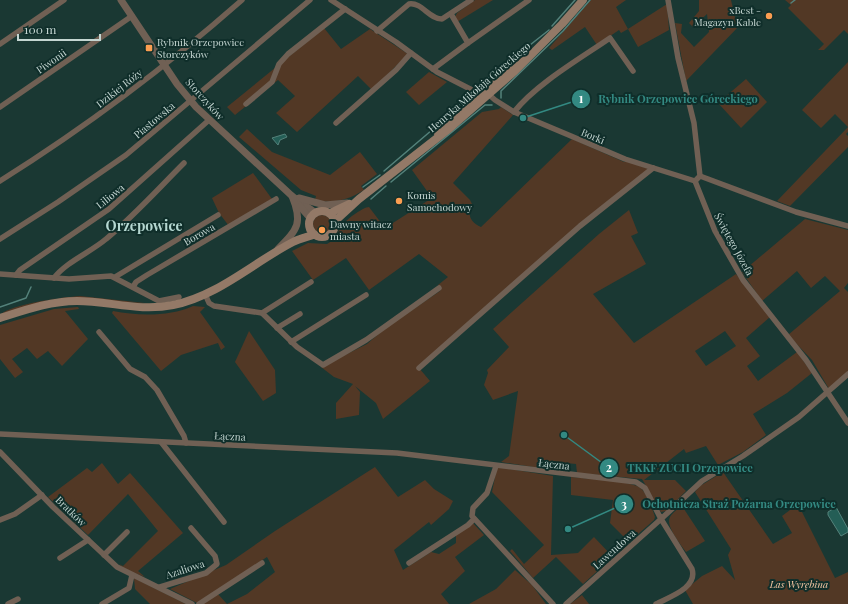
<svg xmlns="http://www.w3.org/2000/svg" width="848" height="604" viewBox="0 0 848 604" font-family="'Playfair Display',serif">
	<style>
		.green { fill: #523825; fill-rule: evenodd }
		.water { fill: #245e56; stroke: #54827b }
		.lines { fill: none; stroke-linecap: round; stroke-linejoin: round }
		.stream { stroke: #54827b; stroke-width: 1.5 }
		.minor { stroke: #706054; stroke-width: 5.5 }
		.tertiary { stroke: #706054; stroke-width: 7 }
		.secondary { stroke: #937967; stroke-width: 8 }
		.poi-dot { fill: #fb9e51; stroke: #0f2e2a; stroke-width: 1.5 }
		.labels { text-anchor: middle; stroke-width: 4; stroke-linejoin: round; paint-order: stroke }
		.poi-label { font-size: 10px; fill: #c5d6d2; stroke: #0f2e2a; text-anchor: start }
		.street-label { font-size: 10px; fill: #c5d6d2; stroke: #0f2e2a }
		.park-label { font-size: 10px; font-style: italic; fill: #f8c8a4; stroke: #0f2e2a }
		.district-label { font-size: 14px; font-weight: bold; fill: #b5d7d1; stroke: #0f2e2a }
		.leader { fill: none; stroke: #338982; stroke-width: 1.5 }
		.callout-dot { fill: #338982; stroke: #0f2e2a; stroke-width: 1.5 }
		.mark-label { font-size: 12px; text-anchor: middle; font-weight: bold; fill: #fff }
		.callout-label { font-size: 11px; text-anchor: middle; font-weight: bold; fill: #338982; stroke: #0f2e2a; stroke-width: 4; stroke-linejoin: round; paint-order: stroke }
	</style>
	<rect width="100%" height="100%" fill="#1a3833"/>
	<g class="green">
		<path d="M475,0H493L457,22L455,17L457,13Z"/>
		<path d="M591,0H626L616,7L628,29L667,4L669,30L638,47L628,29L621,33L619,30L597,45L585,27L552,50L549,48Z"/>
		<path d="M699,0H731L736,22L740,25L686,81L675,23L682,24L681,33L694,47L709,32L707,14L693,27L689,23L699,11Z"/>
		<path d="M785,0H848V34L844,30L824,50H818L824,44L788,8L791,5Z"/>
		<path d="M324,28L341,49L370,29L408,54L372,90L358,76L297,132L276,113L295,96L278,80L235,115L227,107Z"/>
		<path d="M848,62V132L846,134L848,136V147L790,206L777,201L848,127L835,114L821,128L802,110Z"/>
		<path d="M429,72L447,82L419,105L406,92Z"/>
		<path d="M746,79L767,102L741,128L718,103Z"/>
		<path d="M501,107L513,115L453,183L470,200L472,204C467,215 470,222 481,227L572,139L624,162L626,161L649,169L419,368L430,381L383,419L376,403L355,386L360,392L359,415L336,419V403L353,384L334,377L321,367L367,344L383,330L440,291L441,288L438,285L448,277L419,254L369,290L346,258L313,280L292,251L308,243L327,244C336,239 336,235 341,227C344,221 363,207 369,207L385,228L432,198L412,170L482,112L499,109Z"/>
		<path d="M247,129L272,152L330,175L360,152L377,174L361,186L364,190C348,200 334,204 315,200L316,196L301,190L239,137Z"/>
		<path d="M253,173L272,199L229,226L219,213L212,198Z"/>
		<path d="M629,210L638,233L631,236L646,264L593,294L634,343L736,274L770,317L746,338L760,356L747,366L758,381L797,352L812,373L787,393L753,414L766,435L743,452L718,465L706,446L686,453L684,449L644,480H675L686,491L666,511L661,512L642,479L577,473L576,464L566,463L565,472L501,462L509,456L518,391L493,400L484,385L488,373L487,370L509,347L493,329L599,234ZM725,331L736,346L706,366L695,351Z"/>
		<circle cx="322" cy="224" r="9"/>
		<path d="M805,219L848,230V283L844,288L848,292V372L829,389L812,360L788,335L840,291L825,276L811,288L797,271L762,301L742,272Z"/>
		<path d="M80,296L154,304L65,298L51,299L0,315C11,304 63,297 80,296Z"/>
		<path d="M193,306L205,307L200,312L225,347L221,350L218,343L181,355L161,371L112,313L113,311C138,316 169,317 193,306Z"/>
		<path d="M78,307L79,309L65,311L88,339L62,366L48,351L37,359L27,348L12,359L23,372L15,378L0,359V325L54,309Z"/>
		<path d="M249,331L275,370L276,393L263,401L235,362Z"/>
		<path d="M102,463L118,484L130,473L183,533L138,571L145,577L126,570L119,564L123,566L158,531L128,494L88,535L48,497L87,468L92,472Z"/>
		<path d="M375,467L398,497L425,480L434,489L453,501L449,509L431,525L429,522L394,550L403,570L431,552L439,554L456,543V535L473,523L484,535L455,557L465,571L441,594L449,604H227L247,594L275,572L267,557L197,603L170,589L226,565L275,531Z"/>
		<path d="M497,467L553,476L551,555L578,553L594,537L613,557L583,584L556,557L533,578L510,551L512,549L524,564L544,545L492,492Z"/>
		<path d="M723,472L773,544L792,533L782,516L798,504L835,578L848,572V604H693L685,590L702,576L722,566L735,580L728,555L731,549L695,492L700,486Z"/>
		<path d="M571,477C587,479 626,480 639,487C647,492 652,508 655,517L654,520L629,542L610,523L613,500L571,495Z"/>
		<path d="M682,506L705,541L686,552C681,545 665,526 670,517C672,513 678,509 682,506Z"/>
		<path d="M515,570L532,585L546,604H469L496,589Z"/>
		<path d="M134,578L186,604H150L135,589Z"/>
		<path d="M217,593L227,604H200Z"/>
		<path d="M582,595L589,604H570Z"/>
	</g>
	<g class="water">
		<path d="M285,134L287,137L280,140L278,145L272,138Z"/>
		<path d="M836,507L848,529V532L841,536L828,515V512Z"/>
	</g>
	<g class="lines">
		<g class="stream">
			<path d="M791,3L795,0"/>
			<path d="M552,26L575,0"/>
			<path d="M478,86L549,30"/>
			<path d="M501,98V91L563,31L590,0"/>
			<path d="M384,171L446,118L466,99L468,94"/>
			<path d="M391,182L485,105H492"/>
			<path d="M363,187L380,175"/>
			<path d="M371,199L386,186"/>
			<path d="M0,307L26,298L31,287"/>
		</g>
		<g class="minor">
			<path d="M331,0L396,42L437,72L476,92L481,97"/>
			<path d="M668,0L678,58L694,123L700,176L695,181"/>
			<path d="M377,31L409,4C422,2 429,19 442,19L471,0"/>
			<path d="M468,43L529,0"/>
			<path d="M0,44L64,0"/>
			<path d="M433,69L468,43L451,14"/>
			<path d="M486,92L495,100L514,112L571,136L625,159L695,181"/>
			<path d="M246,104L272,82L279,64L288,54L345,9"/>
			<path d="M0,107L132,16"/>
			<path d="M514,112C536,84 581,58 610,38L633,71"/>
			<path d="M336,123L396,70L411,53"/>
			<path d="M700,176L796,212L848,226"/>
			<path d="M0,181C86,127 166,67 242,0"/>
			<path d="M695,181L715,231L743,280L806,360L848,423"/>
			<path d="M0,239L58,202L126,155L310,0"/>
			<path d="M0,274L69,279L111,276L159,301L179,297"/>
			<path d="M16,275L20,270L109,209L209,120"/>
			<path d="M115,277L218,215"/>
			<path d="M54,278C66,262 91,252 106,239C134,216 158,189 184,163"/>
			<path d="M133,287L136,282L147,275L276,199"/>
			<path d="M205,294L209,303L214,306L262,313L297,347L323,365L366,340L439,288"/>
			<path d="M262,313L311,282"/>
			<path d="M277,328L300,314"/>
			<path d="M99,332L130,369L145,377L157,390L184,436L186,443"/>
			<path d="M291,342L366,295"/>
			<path d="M419,368L580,226L653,168"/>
			<path d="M0,434L397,453L636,482L645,488L661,519L702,481L743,456L799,417L848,374"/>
			<path d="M161,442L224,522"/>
			<path d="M0,452L53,507L117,567L192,604"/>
			<path d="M496,466L487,493L473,508L472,516L553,604"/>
			<path d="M0,520L15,514L42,495"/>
			<path d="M104,555L127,532"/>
			<path d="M60,558L88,540"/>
			<path d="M409,563L468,525L474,519"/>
			<path d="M160,587L206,573L217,564L215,556L191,528"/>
			<path d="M8,604L18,599"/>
			<path d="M102,604L129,588L132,575"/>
			<path d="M199,604L262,563"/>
			<path d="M566,604L661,519L692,569C698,588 669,597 656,604"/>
		</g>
		<g class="tertiary">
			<path d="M121,0L177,84L196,107L292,196L316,213"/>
			<path d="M299,198L325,205L347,203"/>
			<path d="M297,203L310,218"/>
			<path d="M278,249C298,229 303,223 292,196"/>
		</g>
		<g class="secondary">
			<path d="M437,132L525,56"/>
			<circle cx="322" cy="224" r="13"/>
			<path d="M330,213L349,204"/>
			<path d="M335,221L359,199L450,128L515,71L562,24L583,0"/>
			<path d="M0,318C25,310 50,301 77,301C109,301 140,312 173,305C218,296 254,262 293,242C299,239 307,237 313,235"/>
		</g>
	</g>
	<g class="poi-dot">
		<circle cx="769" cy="16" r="4"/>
		<rect x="145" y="44" width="8" height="8" rx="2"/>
		<circle cx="399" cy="201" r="4"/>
		<circle cx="322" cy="230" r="4"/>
	</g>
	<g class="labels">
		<g class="poi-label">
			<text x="761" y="14" text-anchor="end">xBest -<tspan x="761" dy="12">Magazyn Kable</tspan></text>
			<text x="157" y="46">Rybnik Orzepowice<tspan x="157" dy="12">Storczyków</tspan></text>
			<text x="407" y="199">Komis<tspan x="407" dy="12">Samochodowy</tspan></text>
			<text x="330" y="228">Dawny witacz<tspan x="330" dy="12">miasta</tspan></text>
		</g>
		<g class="street-label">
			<text transform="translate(51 61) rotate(-35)" y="4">Piwonii</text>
			<text transform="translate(479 87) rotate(-41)" y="4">Henryka Mikołaja Góreckiego</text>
			<text transform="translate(119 88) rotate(-38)" y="4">Dzikiej Róży</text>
			<text transform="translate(205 99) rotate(48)" y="4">Storczyków</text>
			<text transform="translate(154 120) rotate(-40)" y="4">Piastowska</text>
			<text transform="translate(593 136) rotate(23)" y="4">Borki</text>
			<text transform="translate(110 196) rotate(-39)" y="4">Liliowa</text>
			<text transform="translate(199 234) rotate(-30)" y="4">Borowa</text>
			<text transform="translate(734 244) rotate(61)" y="4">Świętego Józefa</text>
			<text transform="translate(230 436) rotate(3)" y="4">Łączna</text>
			<text transform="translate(554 464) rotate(7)" y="4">Łączna</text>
			<text transform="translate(71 511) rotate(44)" y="4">Bratków</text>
			<text transform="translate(614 549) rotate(-42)" y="4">Lawendowa</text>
			<text transform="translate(185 569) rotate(-18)" y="4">Azaliowa</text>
		</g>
		<g class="park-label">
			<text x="799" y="588">Las Wyrębina</text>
		</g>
		<g class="district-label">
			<text x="144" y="231">Orzepowice</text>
		</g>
	</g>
	<path class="leader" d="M523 118L581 99M564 435L609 468M568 529L624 504"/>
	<g class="callout-dot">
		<circle cx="523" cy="118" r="4"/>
		<circle cx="564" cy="435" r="4"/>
		<circle cx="568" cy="529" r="4"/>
		<circle cx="581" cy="99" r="10"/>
		<circle cx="609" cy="468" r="10"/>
		<circle cx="624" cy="504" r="10"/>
	</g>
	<g class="mark-label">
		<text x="581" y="103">1</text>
		<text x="609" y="472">2</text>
		<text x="624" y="509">3</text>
	</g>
	<g class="callout-label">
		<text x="678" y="103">Rybnik Orzepowice Góreckiego</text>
		<text x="690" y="472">TKKF ZUCH Orzepowice</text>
		<text x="739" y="508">Ochotnicza Straż Pożarna Orzepowice</text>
	</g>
	<path d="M18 34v6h82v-6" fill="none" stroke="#c5d6d2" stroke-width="2"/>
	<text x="24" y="34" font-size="12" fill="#c5d6d2" stroke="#0f2e2a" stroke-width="3" paint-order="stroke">100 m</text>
</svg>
